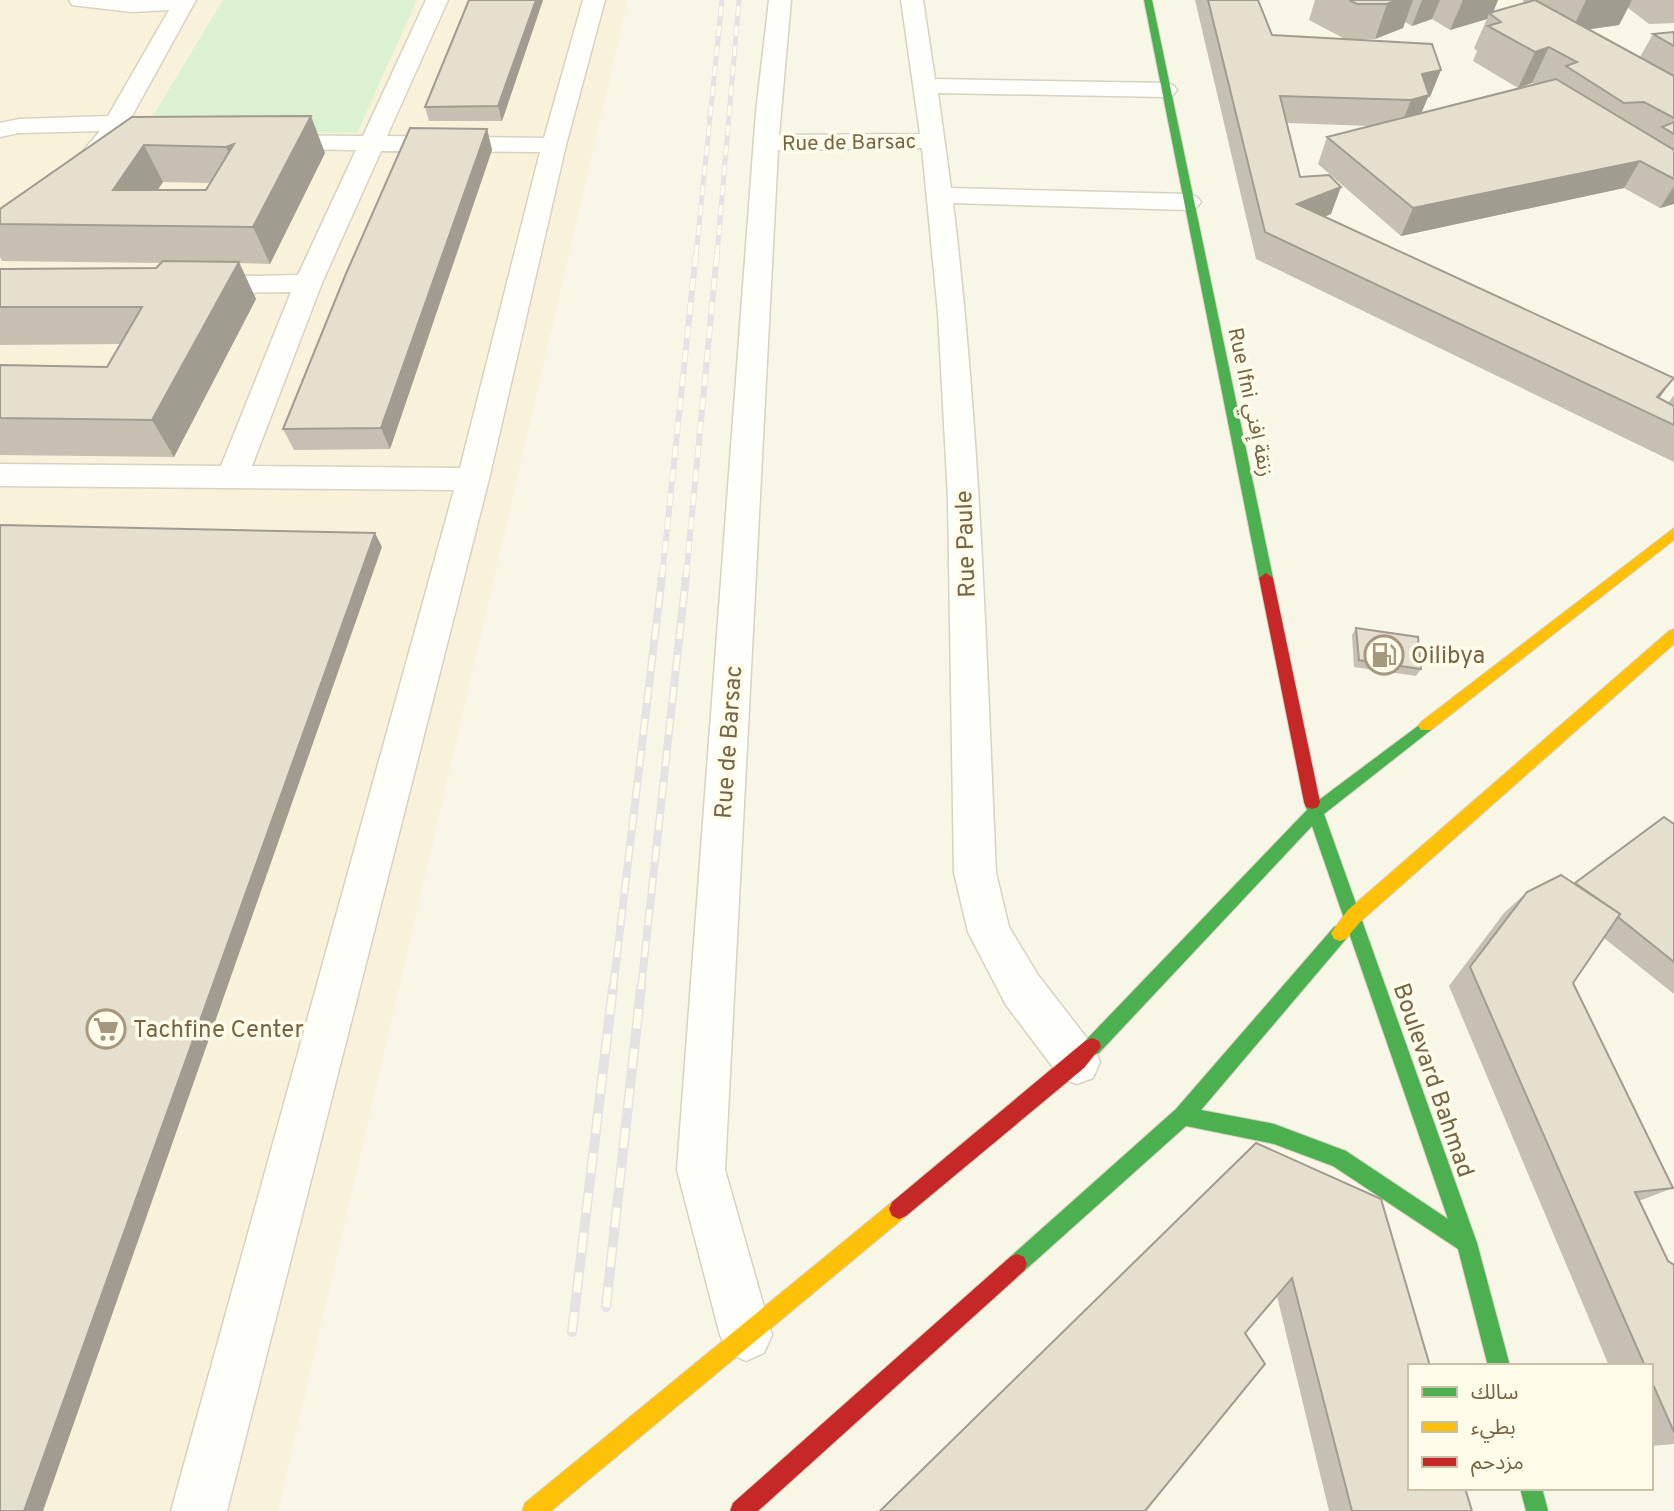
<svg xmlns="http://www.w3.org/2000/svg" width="1674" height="1511" viewBox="0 0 1674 1511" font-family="Overpass,'Noto Sans Arabic',sans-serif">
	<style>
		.residential { fill: #f7f2d9 }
		.green { fill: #dbf1d0 }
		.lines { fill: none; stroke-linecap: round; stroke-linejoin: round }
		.street-casing { stroke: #d7d2c2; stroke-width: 3 }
		.fast-casing { stroke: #d8d3c3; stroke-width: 2 }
		.slow-casing { stroke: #d8d3c3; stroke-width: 2 }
		.jam-casing { stroke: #d8d3c3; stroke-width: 2 }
		.street { fill: #fefefb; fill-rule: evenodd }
		.fast { fill: #4caf50; fill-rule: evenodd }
		.slow { fill: #ffc107; fill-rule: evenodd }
		.jam { fill: #c62828; fill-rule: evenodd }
		.rail-far3-casing { stroke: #e5e2e4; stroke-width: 5 }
		.rail-far2-casing { stroke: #e5e2e4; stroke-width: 6 }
		.rail-far1-casing { stroke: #e5e2e4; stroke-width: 8 }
		.rail-casing { stroke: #e5e2e4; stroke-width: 10 }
		.rail-far3 { stroke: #fffce9; stroke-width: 3.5; stroke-dasharray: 10; stroke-linecap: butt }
		.rail-far2 { stroke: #fffce9; stroke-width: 4.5; stroke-dasharray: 12; stroke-linecap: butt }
		.rail-far1 { stroke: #fffce9; stroke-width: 5; stroke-dasharray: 16; stroke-linecap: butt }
		.rail { stroke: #fffce9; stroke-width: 7; stroke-dasharray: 20; stroke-linecap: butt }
		.wall { fill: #c5c0b1; fill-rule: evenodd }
		.shaded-wall { fill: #a09c90 }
		.building { fill: #e5dfce; stroke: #a09c90; stroke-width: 2; fill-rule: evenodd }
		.labels { text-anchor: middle; stroke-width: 7; stroke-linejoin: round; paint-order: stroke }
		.far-street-label { font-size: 21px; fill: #786545; stroke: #fffce9 }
		.street-label { font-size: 24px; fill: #786545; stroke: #fffce9 }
		.poi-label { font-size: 24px; fill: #786545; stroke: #fffce9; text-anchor: start }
	</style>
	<rect width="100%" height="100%" fill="#f8f6e7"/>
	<path class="residential" d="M0,0H628L278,1511H0Z"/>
	<path class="green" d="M223,0H417L357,133L144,131Z"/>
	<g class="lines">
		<g class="street-casing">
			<g id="street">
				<path d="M69,0H196L116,145L101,161L9,235L0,237V216L83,151L100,131L19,133L0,137V123L19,119L108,116L169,10L132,12L80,6L72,5Z"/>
				<path d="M426,0H448L387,136L544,138L583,0H605L566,145L489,479L227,1511H171L454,490L0,486V464L221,466L291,292L198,293L188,291L184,285L188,279L198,277L298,275L356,150L269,149L260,147L257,142L260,137L269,135L363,136ZM381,151L540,152L460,468L252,466L322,283Z"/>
				<path d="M769,0H791L779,135L920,134L901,0H923L935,79L1165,83L1173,85L1177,90L1173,95L1165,97L938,93L951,188L1188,194L1197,197L1201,202L1197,207L1188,210L953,203C980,426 986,649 996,873L1009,927L1038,975L1093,1046L1100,1062L1093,1078L1077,1084L1061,1078L1006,1005L968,932L954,873L948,498L938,313L922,148L778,150L725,1170L772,1335L764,1353L746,1361L728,1353L720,1335L677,1170L756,112Z"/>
			</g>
		</g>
		<g class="fast-casing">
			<g id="fast">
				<path d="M1144,0H1152L1273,578L1266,583L1259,578Z"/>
				<path d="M1426,720L1431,722L1434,726L1431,730L1324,814L1477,1243L1510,1366H1488L1458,1249L1333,1166L1274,1144L1186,1126L1024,1271L1017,1274L1010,1271L1007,1264L1010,1257L1176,1109L1334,927L1340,925L1346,927L1349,933L1346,939L1201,1110L1274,1124L1346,1151L1448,1219L1312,826L1099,1053L1092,1056L1085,1053L1083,1047L1085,1041L1307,810L1304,802L1306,797L1312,795L1319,800Z"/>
				<path d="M1520,1488H1542L1548,1511H1526Z"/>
			</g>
		</g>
		<g class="slow-casing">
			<g id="slow">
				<path d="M1674,528V540L1431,730H1421L1418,726L1421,722Z"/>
				<path d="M1674,629V644L1360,922L1346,939L1340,941L1334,939L1331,933L1348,910L1669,631Z"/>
				<path d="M899,1199L906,1202L909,1209L906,1216L551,1511H522L525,1503L892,1202Z"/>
			</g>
		</g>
		<g class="jam-casing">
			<g id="jam">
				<path d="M1266,573L1273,578L1320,802L1318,807L1312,809L1306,807L1304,802L1259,578Z"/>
				<path d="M1092,1038L1099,1041L1101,1047L1084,1068L906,1216L899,1219L892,1216L889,1209L892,1202L1085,1041Z"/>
				<path d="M1017,1254L1024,1257L1027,1264L1024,1271L758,1511H730L733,1503L1010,1257Z"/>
			</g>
		</g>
		<use href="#street" class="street"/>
		<use href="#fast" class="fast"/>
		<use href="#slow" class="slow"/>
		<use href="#jam" class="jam"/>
		<g class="rail-far3-casing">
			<g id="rail-far3">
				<path d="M696,255L722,0"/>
				<path d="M717,255L739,0"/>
			</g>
		</g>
		<g class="rail-far2-casing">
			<g id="rail-far2">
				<path d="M662,577L696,253"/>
				<path d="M686,577L717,253"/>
			</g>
		</g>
		<g class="rail-far1-casing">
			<g id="rail-far1">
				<path d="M613,989L662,576"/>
				<path d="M641,989L686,576"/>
			</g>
		</g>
		<g class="rail-casing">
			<g id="rail">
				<path d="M606,1307L641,987"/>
				<path d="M572,1332L613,987"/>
			</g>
		</g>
		<use href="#rail-far3" class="rail-far3"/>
		<use href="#rail-far2" class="rail-far2"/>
		<use href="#rail-far1" class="rail-far1"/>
		<use href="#rail" class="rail"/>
	</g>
	<g class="wall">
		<path d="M543,0L502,121H429L425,107Z"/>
		<path d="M1195,0H1258L1272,35L1345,39L1309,20L1315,0H1498L1493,12L1524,3L1523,0H1674V23L1649,24L1628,8L1619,25L1589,29L1640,57L1653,34L1674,32V204L1660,208L1624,188L1401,236L1318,164L1327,137L1370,126L1287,123L1300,177L1331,214L1324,217L1674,378L1659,398L1668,403L1674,395V462L1256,259ZM1432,19L1450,30L1487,19L1474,48L1477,51L1473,61L1518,88L1532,83L1534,84L1421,113L1428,97H1430L1351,39H1375L1403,28L1405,22L1412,26Z"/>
		<path d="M132,117L325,153L270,264L239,263L256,299L174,457L0,455V365L107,367L121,344L0,345V269L156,268L162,263L2,261L0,257V209ZM163,182L211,183L206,190H157Z"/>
		<path d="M487,129L492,150L390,449L294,450L283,429Z"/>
		<path d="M1356,628L1421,669L1416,676L1354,667L1352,635Z"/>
		<path d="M1674,824V994L1604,938L1573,983L1673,1188L1639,1201L1668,1261L1674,1265V1444L1651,1446V1366H1609L1449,986L1504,913L1527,892L1575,884Z"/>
		<path d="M1256,1143L1472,1511H1329L1277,1296L1245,1333L1145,1511H879Z"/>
	</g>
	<g class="shaded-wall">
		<path d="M536,0H543L502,121L498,106Z"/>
		<path d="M1397,0H1413L1403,28L1375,39L1387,4Z"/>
		<path d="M1422,0H1440L1432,19L1412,26Z"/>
		<path d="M1463,0H1498L1492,15L1489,13L1487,19L1450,30Z"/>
		<path d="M1586,0H1632L1619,25L1571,32Z"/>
		<path d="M1549,47L1532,83L1518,88L1535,52Z"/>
		<path d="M1441,70L1430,97H1428L1418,121L1400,127L1422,74Z"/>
		<path d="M311,116L325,153L270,264L253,227Z"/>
		<path d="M487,129L492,150L390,449L381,428Z"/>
		<path d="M234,144L242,183L226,147Z"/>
		<path d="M144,145L163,182L134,226L113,190Z"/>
		<path d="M1640,161L1624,188L1401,236L1413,208Z"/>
		<path d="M1674,186V204L1660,208Z"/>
		<path d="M1341,187L1331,214L1287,231L1297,204Z"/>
		<path d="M239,262L256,299L174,457L152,420Z"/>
		<path d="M1674,378L1654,405L1657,397Z"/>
		<path d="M375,533L382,547L43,1511H24Z"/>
	</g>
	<g class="building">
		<path d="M469,0H536L498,106L425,107Z"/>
		<path d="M1208,0H1258L1272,35L1432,44L1441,70L1422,74L1429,95L1411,100L1280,96L1300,177L1329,175L1341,187L1297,204L1674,378L1657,397L1674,406V425L1265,232Z"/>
		<path d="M1349,0H1397L1387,4H1357Z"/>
		<path d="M1535,0L1674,76V118L1644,102L1624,103L1566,66L1577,62L1549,47L1535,52L1488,26L1501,22L1489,13Z"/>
		<path d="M1674,32V46L1653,34Z"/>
		<path d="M1556,79L1674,150V179L1640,161L1413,208L1327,137Z"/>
		<path d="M311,116L253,227L0,224V209L132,117ZM234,144L206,190H113L144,145L226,147Z"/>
		<path d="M1674,122V134L1662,127Z"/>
		<path d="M410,128L487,129L381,428L283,429L345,276Z"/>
		<path d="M163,261L239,262L152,420L0,418V365L107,367L142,307H0V269L156,268Z"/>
		<path d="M0,525L375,533L24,1511H0Z"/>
		<path d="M1356,628L1418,637L1421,669L1359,660Z"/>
		<path d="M1664,817L1674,824V962L1618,917L1620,914L1575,883Z"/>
		<path d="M1561,875L1620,914L1573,983L1673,1188L1635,1192L1668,1261L1674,1265V1432L1651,1380V1366H1645L1470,967L1527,892Z"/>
		<path d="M1256,1143L1381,1199L1430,1366H1410V1488H1465L1472,1511H1352L1292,1278L1245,1333L1265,1364L1145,1511H880Z"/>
	</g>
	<defs>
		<g id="fuel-ring" transform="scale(2.0125)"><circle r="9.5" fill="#fffce9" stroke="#a5987e" stroke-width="1.5"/><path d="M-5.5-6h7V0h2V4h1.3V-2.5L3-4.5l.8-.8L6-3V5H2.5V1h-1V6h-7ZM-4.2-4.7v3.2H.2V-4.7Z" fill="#a5987e"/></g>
		<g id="supermarket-ring" transform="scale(2.0125)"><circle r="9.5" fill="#fffce9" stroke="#a5987e" stroke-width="1.5"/><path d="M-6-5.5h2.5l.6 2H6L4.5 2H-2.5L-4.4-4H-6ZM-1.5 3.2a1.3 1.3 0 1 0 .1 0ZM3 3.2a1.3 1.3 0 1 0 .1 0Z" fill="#a5987e"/></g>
	</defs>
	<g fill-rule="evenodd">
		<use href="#fuel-ring" x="1384" y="655"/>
		<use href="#supermarket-ring" x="106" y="1029"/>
	</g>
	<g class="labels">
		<g class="far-street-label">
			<text transform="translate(849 142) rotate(-1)" y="7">Rue de Barsac</text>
			<text transform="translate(1251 402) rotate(78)" y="7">Rue Ifni زنقة إفني</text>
		</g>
		<g class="street-label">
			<text transform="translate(965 544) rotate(-92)" y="8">Rue Paule</text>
			<text transform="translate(728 742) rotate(-86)" y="8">Rue de Barsac</text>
			<text transform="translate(1434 1080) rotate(71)" y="8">Boulevard Bahmad</text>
		</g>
		<g class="poi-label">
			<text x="1411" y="663">Oilibya</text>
			<text x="133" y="1037">Tachfine Center</text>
		</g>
	</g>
	<rect x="1408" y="1364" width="245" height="126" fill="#fffce9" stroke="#c9c0a7" stroke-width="2"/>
	<rect x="1422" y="1387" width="35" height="10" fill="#4caf50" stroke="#c9c0a7" stroke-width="2"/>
	<text x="1471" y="1399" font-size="21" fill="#786545">سالك</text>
	<rect x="1422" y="1422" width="35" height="10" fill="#ffc107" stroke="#c9c0a7" stroke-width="2"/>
	<text x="1471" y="1434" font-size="21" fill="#786545">بطيء</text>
	<rect x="1422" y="1457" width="35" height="10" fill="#c62828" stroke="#c9c0a7" stroke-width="2"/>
	<text x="1471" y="1469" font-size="21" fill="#786545">مزدحم</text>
</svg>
